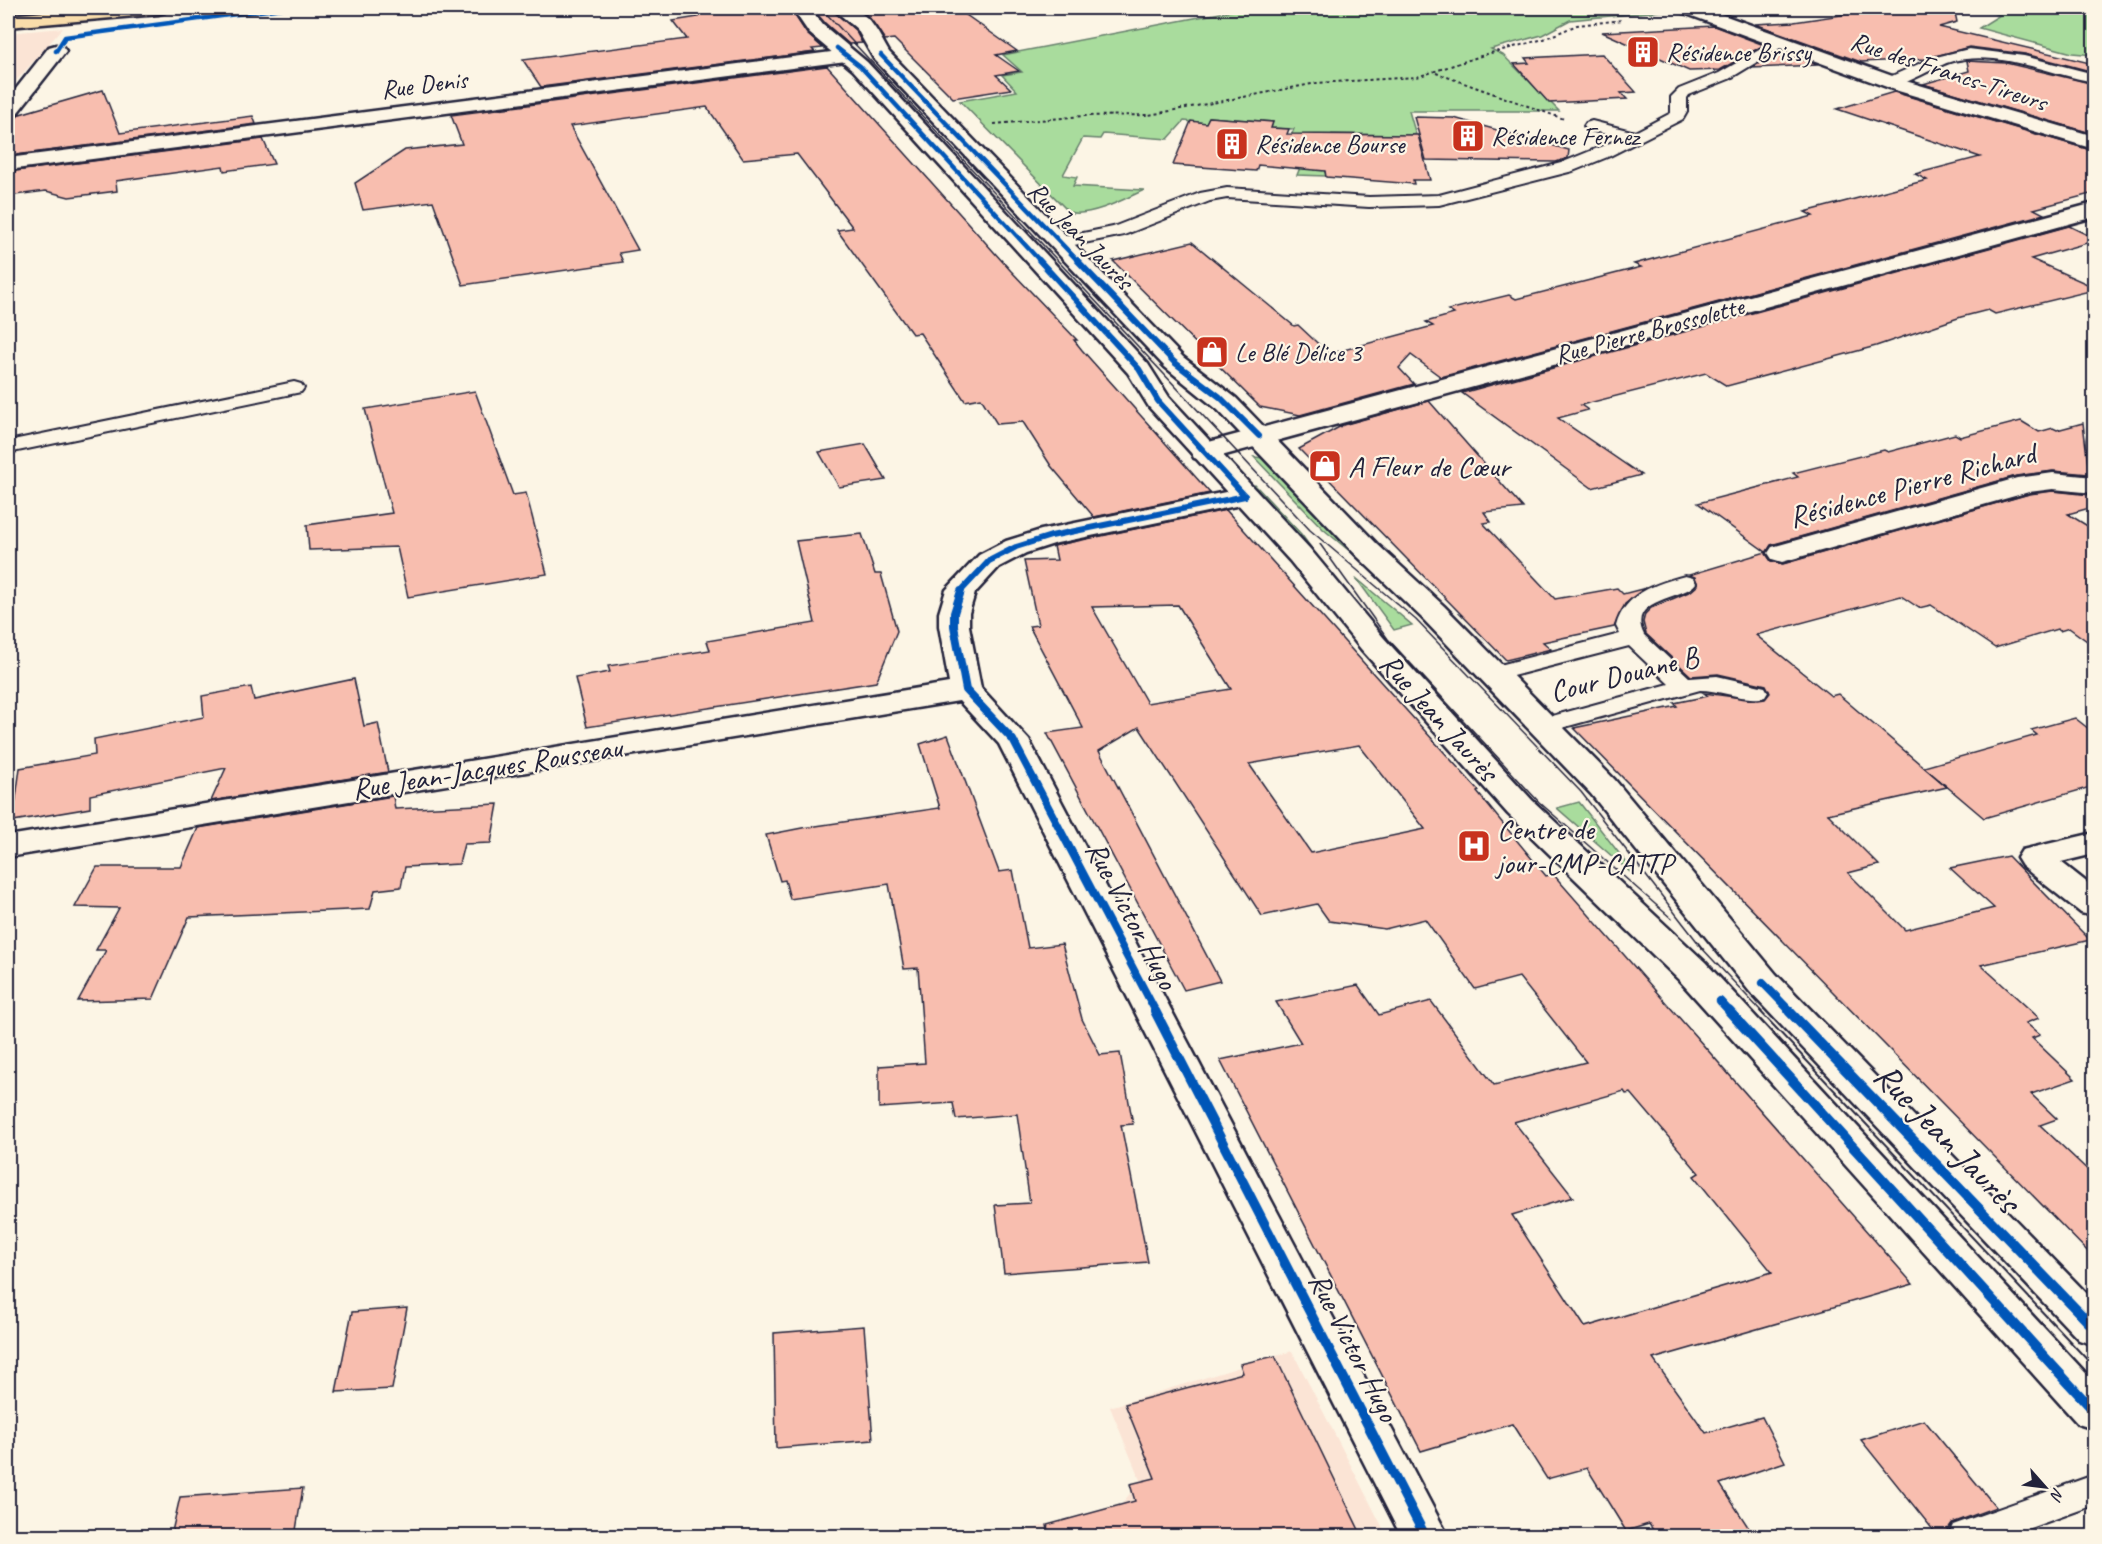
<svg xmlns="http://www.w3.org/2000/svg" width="2102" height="1544" viewBox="0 0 2102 1544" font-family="Caveat,sans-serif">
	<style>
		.built { fill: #fbe4d5 }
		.green { fill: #a9dc9d; stroke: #667f6c; stroke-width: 1.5 }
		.building { fill: #f8beaf; stroke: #22223b; stroke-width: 1.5; fill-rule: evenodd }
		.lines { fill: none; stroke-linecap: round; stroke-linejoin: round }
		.lane-casing { stroke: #22223b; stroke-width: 4 }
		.street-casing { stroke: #22223b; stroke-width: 5 }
		.secondary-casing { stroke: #22223b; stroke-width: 5 }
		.primary-casing { stroke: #22223b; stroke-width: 5 }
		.path { stroke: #22223b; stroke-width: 2; stroke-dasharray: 3 3; stroke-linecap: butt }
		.lane { fill: #fcf5e5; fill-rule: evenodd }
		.street { fill: #fcf5e5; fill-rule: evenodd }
		.secondary { fill: #fcf5e5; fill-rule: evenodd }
		.primary { fill: #f9ddab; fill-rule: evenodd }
		.tram-far1 { stroke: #22223b; stroke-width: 1.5 }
		.tram { stroke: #22223b; stroke-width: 2 }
		.cycleway-far3-casing { stroke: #fcf5e5; stroke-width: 7 }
		.cycleway-far2-casing { stroke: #fcf5e5; stroke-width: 9 }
		.cycleway-far1-casing { stroke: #fcf5e5; stroke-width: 11 }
		.cycleway-casing { stroke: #fcf5e5; stroke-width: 14 }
		.cycleway-far3 { stroke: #0057b8; stroke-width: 4.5 }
		.cycleway-far2 { stroke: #0057b8; stroke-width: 6 }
		.cycleway-far1 { stroke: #0057b8; stroke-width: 8 }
		.cycleway { stroke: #0057b8; stroke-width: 10 }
		.labels { text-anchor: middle; stroke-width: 4.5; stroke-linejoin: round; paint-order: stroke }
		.far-poi-label { font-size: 26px; fill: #22223b; stroke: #fcf5e5; text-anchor: start }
		.far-street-label { font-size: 26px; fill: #22223b; stroke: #fcf5e5 }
		.poi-label { font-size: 30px; fill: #22223b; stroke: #fcf5e5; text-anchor: start }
		.street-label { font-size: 30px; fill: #22223b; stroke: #fcf5e5 }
		.near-street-label { font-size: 36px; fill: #22223b; stroke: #fcf5e5 }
	</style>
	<rect width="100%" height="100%" fill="#fcf5e5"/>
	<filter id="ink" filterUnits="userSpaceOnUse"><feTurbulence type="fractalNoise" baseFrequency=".0167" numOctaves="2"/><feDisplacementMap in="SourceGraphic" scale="12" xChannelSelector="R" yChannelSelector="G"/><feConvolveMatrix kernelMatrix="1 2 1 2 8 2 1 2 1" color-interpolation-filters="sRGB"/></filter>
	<g filter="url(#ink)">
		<g class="built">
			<path d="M63,28L8,90V33Z"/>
			<path d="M1292,1351L1387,1536H1005L1122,1504L1140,1480L1110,1407Z"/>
		</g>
		<g class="green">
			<path d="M1246,8H1664L1671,10L1570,20L1542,35L1491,49L1503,55L1559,111H1409L1416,135L1332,134L1333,140H1317L1326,176L1297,175L1306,153L1284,152L1294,129L1271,128L1273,122L1209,117L1206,123L1184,121L1168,139L1103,134L1100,139L1083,138L1063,175L1077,177L1073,186L1144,190C1125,199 1088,218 1069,212L960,101L1017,91L1002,75L1022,72L1003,55Z"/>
			<path d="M1972,8H2094V55L2072,53L1979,28L2000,15Z"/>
			<path d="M1254,457L1264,458L1376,573L1323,529Z"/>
			<path d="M1255,485L1301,534L1337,583L1247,487Z"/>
			<path d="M1356,578L1412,625L1394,630Z"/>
			<path d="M1579,802L1633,871L1630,872L1557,808Z"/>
		</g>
		<g class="building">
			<path d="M688,8H790L807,34L823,48L812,49L815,52L541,87L523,60L687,39L673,21L698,17Z"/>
			<path d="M812,8H830L855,30L862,43L849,44L825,23Z"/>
			<path d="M854,8H956L1017,51L996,55L1019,71L996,75L1011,89L953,98L894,39L885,40L869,17Z"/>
			<path d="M1888,8H1954L1957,22L1939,27L2094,64V72L2025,54L1969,47L1925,59L1861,62L1755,24L1794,22Z"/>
			<path d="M1714,26L1764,45L1720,70L1689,71L1602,32Z"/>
			<path d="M1780,51L1818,65L1751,68Z"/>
			<path d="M1602,54L1636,92L1621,93L1627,99L1549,103L1514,64L1529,63L1525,58Z"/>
			<path d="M1967,61L2006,63L2094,84V134L1923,84L1969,71Z"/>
			<path d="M827,66L1011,271L1077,340H1074L1082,350L1210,493L1094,517L1051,466L1023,422L997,424L981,398L965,401L920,333L912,334L837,230L853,228L797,154L743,159L707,107L570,126L638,250L619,253L623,262L463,285L433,201L363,210L355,183L405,150L462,144L451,115Z"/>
			<path d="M103,90L120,133L253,116L256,124L8,156V120L16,118L20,114Z"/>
			<path d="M1894,92L2094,151V193L2034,209L2044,214L1441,377L1411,355L1399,368L1414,384L1300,415L1260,407L1113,261L1192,242L1294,326L1298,325L1329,354L1433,326L1426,322L1454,314L1448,310L1509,295L1516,299L1641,267L1634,264L1813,216L1805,212L1927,180L1915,174L1980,157L1837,109Z"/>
			<path d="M1209,117L1273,122L1271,128L1289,129L1287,134L1418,135L1430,180H1413L1414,184L1326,177L1325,171L1258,165L1256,171L1173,165L1191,121L1206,123Z"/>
			<path d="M1414,117L1454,118L1569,150L1568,158L1556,162L1426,160Z"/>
			<path d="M263,139L274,164L224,171L223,166L116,181L117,191L69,197L46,191L8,196V172Z"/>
			<path d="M2069,226L2094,238V241L2031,259L2094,287V290L1995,314L1988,310L1961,317L1876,346L1727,386L1706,373L1581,405L1588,410L1558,418L1641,475L1592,488L1462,393Z"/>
			<path d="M475,391L513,495L526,493L547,574L408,597L397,547L309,550L307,525L392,513L365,409Z"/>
			<path d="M1429,401L1523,508L1484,512L1491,522L1483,523L1555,599L1617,588L1623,594L1646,588L1625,604L1614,627L1543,642L1551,649L1506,660L1299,449L1343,425Z"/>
			<path d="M2021,421L2039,432L2053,428L2057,430L2083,423L2089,474L2053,471L2016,476L1771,545L1766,554L1771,561L1783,564L2029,494L2053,491L2091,495L2093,507L2068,514L2094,530V646L2069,628L2060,631L2057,629L1995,648L1931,605L1919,608L1901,596L1756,635L1831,696L1838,694L1947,787L1828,814L1879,865L1848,873L1905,930L1994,908L1950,868L2008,856L2090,940L1981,965L2039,1018L2026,1023L2040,1035L2032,1038L2075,1079L2031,1094L2057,1119L2040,1125L2094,1176V1258L1574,728L1677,706L1674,703L1708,696L1704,693L1758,700L1765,699L1770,693L1766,685L1718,674L1691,676L1646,634L1643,622L1645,614L1651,608L1691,591L1698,585L1695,577L1689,575L1766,552L1698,503L1798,477L1793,473L1884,450L1888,452L1955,434L1960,437Z"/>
			<path d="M865,444L886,480L839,487L819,452Z"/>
			<path d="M1226,510L1479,791L1477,792L1546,876L1553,874L1913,1284L1653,1359L1706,1433L1762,1417L1785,1462L1720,1484L1754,1536H1657L1649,1524L1626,1531L1587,1468L1547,1479L1512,1424L1421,1451L1220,1060L1301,1043L1276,1002L1358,985L1379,1015L1431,1001L1494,1085L1586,1062L1519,977L1475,989L1425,919L1385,929L1329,921L1317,904L1262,916L1139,727L1099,751L1220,981L1184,990L1047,733L1083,728L1029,626L1038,625L1024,561L1057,560L1054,546L1058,545ZM1178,605L1231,689L1147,703L1092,607ZM1359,745L1425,829L1311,853L1249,764ZM1624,1091L1626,1094L1631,1093L1699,1173L1694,1176L1772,1272L1585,1327L1512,1215L1573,1197L1514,1122Z"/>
			<path d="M862,534L875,574H881L897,631L876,682L587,727L575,678L610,672L608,666L710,650L707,641L815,623L796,541Z"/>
			<path d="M354,679L364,726L378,723L388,772L211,801L226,768L90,795V808L13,821L20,768L95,755L94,739L204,717L202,696L251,687L254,700Z"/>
			<path d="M2075,718L2094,733V786L1984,818L1924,767L2037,735L2031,730Z"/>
			<path d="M948,735L999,872L1013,870L1028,948L1062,944L1082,1019L1100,1055L1120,1053L1133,1124L1121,1125L1148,1262L1004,1273L995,1205L1030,1203L1017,1114L956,1119L953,1103L879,1108V1066L925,1063L918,968L904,969L889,884L790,899L785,880L780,881L766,835L802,828L940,808L920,744Z"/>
			<path d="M393,796L395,809L498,804L491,843L464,844L459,864L405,867L401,887L375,890L370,909L189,917L153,999L78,1001L106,950H96L119,908L75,907L97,867H181L198,828Z"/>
			<path d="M407,1308L392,1389L336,1392L352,1312Z"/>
			<path d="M864,1326L873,1440L776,1448L774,1333Z"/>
			<path d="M1275,1356L1362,1536H1049L1047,1525L1135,1501L1130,1484L1155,1478L1125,1404L1243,1373L1240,1364Z"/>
			<path d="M1924,1420L1996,1507L1952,1523L1943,1536H1938L1861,1440Z"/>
			<path d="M303,1488L295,1536H171L180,1497Z"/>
		</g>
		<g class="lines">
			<g class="lane-casing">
				<g id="lane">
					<path d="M1780,38L1787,42L1785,45L1729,79L1689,95L1687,98V112L1683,119L1610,156L1573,171L1439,205L1369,207L1227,198L1210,201L1124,235L1059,248L1053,247L1050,243L1053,239L1113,227L1200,193L1227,188L1369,197L1439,195L1561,163L1622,138L1586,129L1584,126L1586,123L1592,121L1635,132L1671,113V97L1679,89L1719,73Z"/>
					<path d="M1969,49L2024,56L2094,74V82C2050,74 2000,50 1953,61C1935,65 1902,90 1885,85L1882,82L1885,79L1932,58Z"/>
					<path d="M294,382L301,384L304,388L301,392L8,453V441Z"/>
					<path d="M1685,576L1693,578L1696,583C1685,600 1625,597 1644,635L1690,678L1717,676L1765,687L1768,692L1765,697C1746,702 1720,690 1700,690L1543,733L1534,731L1531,726L1534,721L1669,684L1629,646L1493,681L1484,679L1481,674L1484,669L1620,634L1616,626C1625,593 1655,584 1685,576Z"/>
					<path d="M2094,1475V1505L2008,1536H1948L1953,1525Z"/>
				</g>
			</g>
			<g class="street-casing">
				<g id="street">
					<path d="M1679,8H1704L1909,82L2094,136V149L1895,90L1681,12Z"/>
					<path d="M56,45L63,47L66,51L15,116L8,118V99L49,47Z"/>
					<path d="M847,50L854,52L857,56L854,60L8,170V158Z"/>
					<path d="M2094,203V217L1214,458L1204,460L1194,458L1191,452L1194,446Z"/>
					<path d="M2053,473L2094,477V493L2053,489L2029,492L1782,562L1772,559L1768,553L1772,547L2017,478Z"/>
					<path d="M1245,488L1255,490L1259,496L1255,502L1057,543L1026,553L999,567L975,593L969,613V626L981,688L1029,740L1448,1536H1401L999,744L959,701L8,857V836L949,683L939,626V613L946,590L979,555L1006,541L1041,530Z"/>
					<path d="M2094,833V854L2061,862L2094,888V916L2081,913L2022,866L2017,858L2022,850Z"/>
				</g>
			</g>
			<g class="secondary-casing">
				<g id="secondary">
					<path d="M792,8H810L823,25L867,62L1148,364L1169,397L1310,549L1383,637L1532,800L1705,962L2094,1382V1429L2078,1424L1679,980L1508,814L1361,649L1290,561L1149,407L1128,373L853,70L809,33Z"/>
					<path d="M832,8C866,4 874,26 889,52L1183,357L1236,398L1377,544L1444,606L1615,780L1776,974L2094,1301V1345L2079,1340L1750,992L1591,794L1422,618L1357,556L1218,410L1165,367L874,59L857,29Z"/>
				</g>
			</g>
			<g class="primary-casing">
				<path id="primary" d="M99,8H167L165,12L158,14L8,27V15Z"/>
			</g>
			<g class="path">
				<path d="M1436,73L1564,119"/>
				<path d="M994,124L1084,116L1149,115L1317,83L1417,77L1487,54L1544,39L1577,25L1623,20"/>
			</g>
			<use href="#lane" class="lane"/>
			<use href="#street" class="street"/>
			<use href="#secondary" class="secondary"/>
			<use href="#primary" class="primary"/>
			<g class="tram-far1">
				<path d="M821,8L1310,530L1416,620L1581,792L1703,949"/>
				<path d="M1320,544L1388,639L1539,802L1672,919"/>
				<path d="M1698,944L1762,1012"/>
			</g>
			<path class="tram" d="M1760,1011L2094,1367"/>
			<g class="cycleway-far3-casing">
				<g id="cycleway-far3">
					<path d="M837,48L860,66L1040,261"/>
					<path d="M56,51L65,37L282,8"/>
					<path d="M881,55L1078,261"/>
				</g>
			</g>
			<g class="cycleway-far2-casing">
				<g id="cycleway-far2">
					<path d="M1039,260L1139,369L1158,401L1245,496"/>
					<path d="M1077,260L1174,362L1220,397L1259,436"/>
					<path d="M960,592L989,561L1016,547L1051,536L1245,496"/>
				</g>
			</g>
			<g class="cycleway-far1-casing">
				<g id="cycleway-far1">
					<path d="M961,591L954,613V626L966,690L1013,740L1156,1012"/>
					<path d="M1763,983L1791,1012"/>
					<path d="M1720,1001L1730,1012"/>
				</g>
			</g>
			<g class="cycleway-casing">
				<g id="cycleway">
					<path d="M1155,1011L1425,1536"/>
					<path d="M1729,1011L2094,1411"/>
					<path d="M1789,1011L2094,1328"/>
				</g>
			</g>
			<use href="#cycleway-far3" class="cycleway-far3"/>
			<use href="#cycleway-far2" class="cycleway-far2"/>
			<use href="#cycleway-far1" class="cycleway-far1"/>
			<use href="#cycleway" class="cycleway"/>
		</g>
	</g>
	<defs>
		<g id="building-square" transform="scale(1.725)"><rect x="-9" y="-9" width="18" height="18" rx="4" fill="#c8321e" stroke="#fcf5e5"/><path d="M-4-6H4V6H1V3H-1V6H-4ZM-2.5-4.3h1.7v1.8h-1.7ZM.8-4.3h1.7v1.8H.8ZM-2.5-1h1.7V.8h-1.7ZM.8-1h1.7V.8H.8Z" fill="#fff"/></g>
		<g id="shop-square" transform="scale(1.725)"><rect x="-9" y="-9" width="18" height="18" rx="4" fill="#c8321e" stroke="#fcf5e5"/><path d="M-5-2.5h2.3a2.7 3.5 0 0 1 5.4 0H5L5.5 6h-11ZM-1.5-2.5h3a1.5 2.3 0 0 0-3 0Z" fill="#fff"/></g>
		<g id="hospital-square" transform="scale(1.725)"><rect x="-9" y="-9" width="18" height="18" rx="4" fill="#c8321e" stroke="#fcf5e5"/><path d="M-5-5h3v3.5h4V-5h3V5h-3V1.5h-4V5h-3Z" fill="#fff"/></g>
	</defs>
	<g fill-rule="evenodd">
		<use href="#building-square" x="1643" y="52"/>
		<use href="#building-square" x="1468" y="136"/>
		<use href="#building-square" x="1232" y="144"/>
		<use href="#shop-square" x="1212" y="352"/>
		<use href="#shop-square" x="1325" y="466"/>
		<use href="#hospital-square" x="1474" y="846"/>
	</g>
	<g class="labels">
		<g class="far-poi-label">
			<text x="1666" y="61">Résidence Brissy</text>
			<text x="1491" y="145">Résidence Fernez</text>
			<text x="1255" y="153">Résidence Bourse</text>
			<text x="1235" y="361">Le Blé Délice 3</text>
		</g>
		<g class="far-street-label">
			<text transform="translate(1949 71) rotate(18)" y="9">Rue des Francs-Tireurs</text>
			<text transform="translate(424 84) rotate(-7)" y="9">Rue Denis</text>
			<text transform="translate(1081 235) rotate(46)" y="9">Rue Jean Jaurès</text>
			<text transform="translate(1649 330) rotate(-15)" y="9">Rue Pierre Brossolette</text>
		</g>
		<g class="poi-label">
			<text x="1348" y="476">A Fleur de Cœur</text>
			<text x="1497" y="839">Centre de<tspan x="1497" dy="34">jour-CMP-CATTP</tspan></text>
		</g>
		<g class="street-label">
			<text transform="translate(1912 485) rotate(-15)" y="10">Résidence Pierre Richard</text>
			<text transform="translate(1624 674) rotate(-14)" y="10">Cour Douane B</text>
			<text transform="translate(1439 717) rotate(48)" y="10">Rue Jean Jaurès</text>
			<text transform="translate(487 768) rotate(-9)" y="10">Rue Jean-Jacques Rousseau</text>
			<text transform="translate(1132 915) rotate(62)" y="10">Rue Victor Hugo</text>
			<text transform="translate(1354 1347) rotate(63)" y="10">Rue Victor Hugo</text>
		</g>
		<g class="near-street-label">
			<text transform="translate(1948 1137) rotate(46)" y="13">Rue Jean Jaurès</text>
		</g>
	</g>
	<rect width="2102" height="1544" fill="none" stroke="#fcf5e5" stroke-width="30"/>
	<rect x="15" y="15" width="2072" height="1514" fill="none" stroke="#22223b" stroke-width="2" filter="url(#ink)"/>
	<g transform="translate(2045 1487) rotate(118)" stroke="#fcf5e5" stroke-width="4.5" paint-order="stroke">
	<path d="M0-4.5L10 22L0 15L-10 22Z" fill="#22223b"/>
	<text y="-9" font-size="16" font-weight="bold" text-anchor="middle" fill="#22223b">N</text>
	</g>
</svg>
